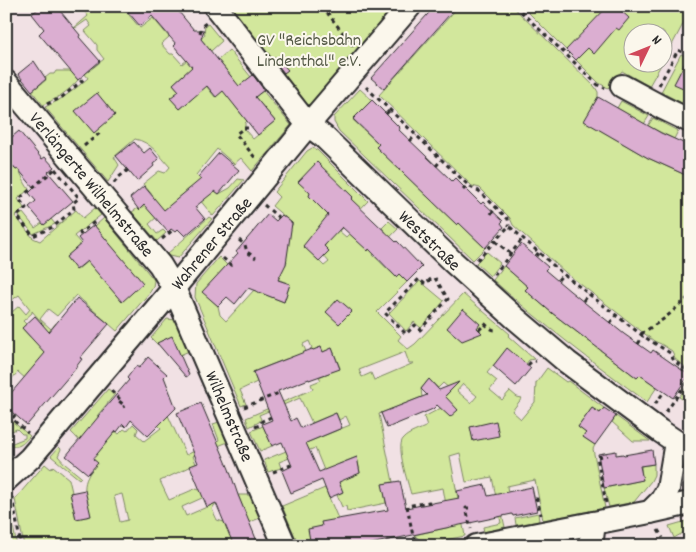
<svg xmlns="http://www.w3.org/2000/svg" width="696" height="552" viewBox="0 0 696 552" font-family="Dekko,sans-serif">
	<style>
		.green { fill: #d2e79c; stroke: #7e8964; fill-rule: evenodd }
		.building { fill: #dbaed1; stroke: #2b2b2b }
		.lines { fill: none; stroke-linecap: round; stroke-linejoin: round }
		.minor-casing { stroke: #2b2b2b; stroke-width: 26 }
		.path { stroke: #2b2b2b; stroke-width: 3; stroke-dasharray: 4 4; stroke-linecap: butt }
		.minor { stroke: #fbf7ec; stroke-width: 22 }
		.labels { text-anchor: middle; stroke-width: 4; stroke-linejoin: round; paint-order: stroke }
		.park-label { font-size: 18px; fill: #555a47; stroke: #fbf7ec }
		.street-label { font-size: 18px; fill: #2b2b2b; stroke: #fbf7ec }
	</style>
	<rect width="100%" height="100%" fill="#f1e1e4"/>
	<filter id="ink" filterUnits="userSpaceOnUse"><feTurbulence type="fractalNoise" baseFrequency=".02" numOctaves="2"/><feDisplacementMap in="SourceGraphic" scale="10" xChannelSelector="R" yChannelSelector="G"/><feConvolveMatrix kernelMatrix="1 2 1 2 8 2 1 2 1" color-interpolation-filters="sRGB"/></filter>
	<g filter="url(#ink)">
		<g class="green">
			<path d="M80,6H119L121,9H124L140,28L153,18L169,37L161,44L170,54H173L182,64L206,45L201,39L205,34L204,32L205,26L208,24L222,41L192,68L215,97L235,81L218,60L229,50L251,77L236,107L247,121L245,123V130L253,139L275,121L255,97L263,91L291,125L252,171L241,158L234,164L217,149L196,175L219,194L230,188L238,179L244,180L213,216L190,188L149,224L157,234L163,230L166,233L157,241L132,212L138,208L140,209L154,197L143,184L159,171L165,173L170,167C160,156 151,142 135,139L114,157L119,165L108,182L45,107C62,100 75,89 88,78L85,74L104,59L97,50V45L85,31L91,26L87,20L77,27L74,28L88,16ZM184,74V87L193,98L180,109L171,98L179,91L173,84Z"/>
			<path d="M220,6H403L315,104L308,105L301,103Z"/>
			<path d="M459,6H512L595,87L598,92V97L585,121L648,158L690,177V370L676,360L672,351L661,344L654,341L566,273L513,225L510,218L480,188L472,186L379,95Z"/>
			<path d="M522,6H690V11L664,60V32H634V62L662,63L649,86L622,71L608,88L599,83Z"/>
			<path d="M681,54L690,58H687L675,83L688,91L682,103L661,92Z"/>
			<path d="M56,71H71L78,80C69,91 56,99 43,105L32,91L46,80L45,78L50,74H54Z"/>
			<path d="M360,89L372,100L353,120L379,144L376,147L455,223L457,225L459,223L485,248L473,260L339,131L334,122V117Z"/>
			<path d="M621,101L649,116L644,124L617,108Z"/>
			<path d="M653,118L678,131L674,139L648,126Z"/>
			<path d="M312,148L317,150L368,201L339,231L346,237L350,233L386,232L382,228L389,221L398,229L373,255L396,277L399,274L407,282L377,312L401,336L398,340L408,349L415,344L463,294L510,334L508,336L534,359L529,360L526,364L507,349L487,373L497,381L490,390L502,400L510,391L517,397L522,398L512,411L521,419L535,402L536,383L547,368L566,382L568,381L604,408L600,413L592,408L578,427L586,433L583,437L595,445L593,449L605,508L543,520L535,480L507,486L508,494L498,496L505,527L484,532L483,527L501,523L492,477L466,482L460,453L450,456L465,536L425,544L414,535L450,527L443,488L411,494C408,483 396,447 403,439C408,433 420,430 427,426L424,417L441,408L437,405L451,390L443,383L438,388L429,379L421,389L422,397L379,414L393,482L383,484L386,503L347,511L346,506L342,507L337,495L343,492L330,485L315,448L279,462L281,468L268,472L264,460L350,425L346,416L339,420L336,413L312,423L300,398L259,415L261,419L259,422L249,427L246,418L313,389L311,384L321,380L319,377L340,368L332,348L323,352L321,347L311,351L310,349L312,348L309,341L303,344L312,367L286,359L253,372L257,382L240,390L246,404L241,406L195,297L196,284L219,257L227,265L203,292L218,306L220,315L226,321L254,290L284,302L290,284L269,276C276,272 285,270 287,261L278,254V243L293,224L272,206L279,197L274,192L307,151ZM328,241L324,247L329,251L324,256L329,262L324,266L309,251ZM405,352L409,363H414L374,380L371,373L362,377L359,370ZM463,384L477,396L471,403L457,391ZM357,457L360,473L339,464Z"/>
			<path d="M14,168L16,170L18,169C23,176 23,182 29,189L18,199L24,208L15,216L33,238L40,241L76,210L83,218L95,208L101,215L74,236L81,244L66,257L77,270L109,243L95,226L104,218L154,280L153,287L150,292L117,331L76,295L57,316L48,309L40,319L51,329L56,323L34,386L18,372L6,385V317L19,306L26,314L30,309L19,295L12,300L6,292V169L9,172ZM32,311L44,325L30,337L22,328L26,324L23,321L32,313Z"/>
			<path d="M23,213L35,228L42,223L44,225L51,219L55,224L33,234L19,216Z"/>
			<path d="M209,217L212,219L178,258L169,256L167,254Z"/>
			<path d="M487,252L500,263L490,276L476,263Z"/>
			<path d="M504,266L528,287L525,290L552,313L637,378L640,375L657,387L647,402C594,363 542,324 493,280Z"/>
			<path d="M420,281L444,301L421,328L414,322L406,331L389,313Z"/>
			<path d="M167,319L176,320L189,351L180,355L172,337L161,341L158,345L151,338Z"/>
			<path d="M690,382V404L679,397Z"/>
			<path d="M108,389L115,394L97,416L119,434L124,429L127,431L133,424L138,429L136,434L144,441L161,428L150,417L166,411L186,455L219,440L213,424L219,422L228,442L193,456L196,464L160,481L169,500L197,488L198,490L210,485L213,493L182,507L186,516L216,503L212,509L217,520L224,522L245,513L238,495H250L260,518L235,528L234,546H24L15,499L45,464L51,469L53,466L69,479L72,492L70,493L76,519L90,516C85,490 79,485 97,463C88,454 82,442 71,432ZM122,494L128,520L120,522L114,496Z"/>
			<path d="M6,416L30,436C24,442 19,450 10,444L25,438V434H22L17,429L6,433Z"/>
			<path d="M616,416L650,441H633L612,422Z"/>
			<path d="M263,426L272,446L260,451L251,431Z"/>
			<path d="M59,447L61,449L58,456L65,464L81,477L79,479L51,456Z"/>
			<path d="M654,464V475L651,481L634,502L609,507L604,488L642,480L641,466Z"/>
			<path d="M325,488L339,521L344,546H299L282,506Z"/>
			<path d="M7,499L17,546H6V500Z"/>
			<path d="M538,513L539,521L516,525L515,518Z"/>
			<path d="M690,520V529L674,538L669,526Z"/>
		</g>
		<g class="building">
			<path d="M41,6H56L80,35L79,37L100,61L78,80L39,34L44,29L32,14Z"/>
			<path d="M135,6H174L194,30H204L201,39L239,86L253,75L264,90L255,97L275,121L258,135L223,91L216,97L207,86L180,109L170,98L179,91L173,84L192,67L174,46L176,44L152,16L140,26L128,12Z"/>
			<path d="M435,6H457L384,89L371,78Z"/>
			<path d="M608,6H616L629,18L619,30L616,28L594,54L588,48L576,60L566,50Z"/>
			<path d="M690,53V91L674,84Z"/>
			<path d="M276,57L288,70L284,73L273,59Z"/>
			<path d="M34,61L46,79L32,91L18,74Z"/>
			<path d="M97,93L115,115L94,133L75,111Z"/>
			<path d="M598,97L661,133L690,146V177L648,158L584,121Z"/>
			<path d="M372,100L400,128L399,130L452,181L455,178L481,204L483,202L503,221L501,223L504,227L485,248L459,223L457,225L376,147L379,144L353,119Z"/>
			<path d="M19,131L42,159L45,157L54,167L48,172L73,201L44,225L29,207L36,201L29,193L34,188L18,169L16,170L6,158V142Z"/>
			<path d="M134,142L144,153L150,148L159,159L153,164L154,166L137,181L116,156Z"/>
			<path d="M219,153L239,170L219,194L215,191L195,207L205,219L185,236L178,229L175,232L171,229L168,232L144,205L139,210L130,198L144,186L164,210L201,179L198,177Z"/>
			<path d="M317,162L353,197L351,199L396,242L397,241L422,267L407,282L399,274L396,277L369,249L368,251L342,227L324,246L329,251L319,261L303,246L328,215L309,196L310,193L298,182Z"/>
			<path d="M268,214L276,221L282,215L292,223L286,264L278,280L290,284L284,302L248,288L235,304L227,297L218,306L202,292L238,253L236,252Z"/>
			<path d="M94,225L143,283L122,302L87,261L76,270L66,257L82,243L78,238Z"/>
			<path d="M521,244L548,267L545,270L570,291L624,334L651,353L653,350L689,375L673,398L640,375L637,378L552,313L525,290L528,287L504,266Z"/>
			<path d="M77,298L109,324L80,358L82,359L76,367V368L27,425L6,407V399L45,353L22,328L35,316L49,332Z"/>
			<path d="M338,299L352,311L339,324L326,312Z"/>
			<path d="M463,309L480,324L477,328L482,333L462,341L447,328Z"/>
			<path d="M172,336L189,375L186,377L157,343Z"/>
			<path d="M321,347L323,352L332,348L340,369L309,380V379L278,391L291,421L296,418L301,428L336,413L342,428L306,443L319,472L357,457L360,473L339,482L343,492L329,498L322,480L291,493L282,471L292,466L282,442L272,446L262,424L272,420L253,372L312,349L313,350Z"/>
			<path d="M507,348L531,368L516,386L493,366Z"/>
			<path d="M148,357L167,374L164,377L176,408L148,436L131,420L126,427L123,424L117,432L116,431L93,459L98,463L88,474L66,456L99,416H98L129,380L127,378L136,366L139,368Z"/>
			<path d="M429,379L439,390L459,382L445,396L458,410L450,417L437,405L433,409L387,428L381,413L427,395L421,389Z"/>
			<path d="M201,403L229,469L238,495L259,546H234L216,503L207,507L190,466L198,463L177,413Z"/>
			<path d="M592,408L600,413L604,408L616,416L595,445L583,437L586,433L578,427Z"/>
			<path d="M496,421L499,436L473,441L470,427Z"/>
			<path d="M652,450L654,464L640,466L643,480L604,488L598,454L616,451V455L623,454L624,455Z"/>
			<path d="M400,481L406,508L459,498L457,491L485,485L488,496L532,487L537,511L513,516L512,514L361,546H311L308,529L322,526L321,522L388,510L382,484Z"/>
			<path d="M85,490L91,516L76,519L70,493Z"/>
		</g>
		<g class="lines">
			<g class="minor-casing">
				<g id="minor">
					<path d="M215,6L308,125L324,137L452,261L515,318L567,362L660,431L690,451"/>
					<path d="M6,82L160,265L174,288L285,546"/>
					<path d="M622,86L663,108L690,121"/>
					<path d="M6,480L30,458L174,288L308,125L410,6"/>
					<path d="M650,512L661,501L668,489L676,442"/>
					<path d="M476,546L650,512L690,503"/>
					<path d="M588,546L592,539L594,523"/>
				</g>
			</g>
			<g class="path">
				<path d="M322,6L353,46"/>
				<path d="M515,6L598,85L605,88"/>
				<path d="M200,33L202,26L206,23"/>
				<path d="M659,85L678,50L690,56"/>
				<path d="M366,87L470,187L479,191L508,219L509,226"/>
				<path d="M47,104L61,98L84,79"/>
				<path d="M386,114L390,110"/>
				<path d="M248,128H244L236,134L256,159"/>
				<path d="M410,141L416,135"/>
				<path d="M84,146L101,132"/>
				<path d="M436,166L442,159"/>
				<path d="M55,169L79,198L73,203L74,209L53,227L33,236L17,216L26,208L19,199Z"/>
				<path d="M114,183L119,177L128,170"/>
				<path d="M463,190L468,185"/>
				<path d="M264,205L279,218"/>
				<path d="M491,214L496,207"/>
				<path d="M81,235L80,233L97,220"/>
				<path d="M162,239L173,230"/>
				<path d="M239,240L245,245L247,252L256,258"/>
				<path d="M495,241L511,254"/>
				<path d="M536,256L539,252"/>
				<path d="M223,258L233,267"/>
				<path d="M477,260L509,226L563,274L643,336L670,353L674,361L690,372"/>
				<path d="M494,275L523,238"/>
				<path d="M431,279L425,284L419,279L385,313L406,334L415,325L420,330L448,299L435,278"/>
				<path d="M558,280L563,274"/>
				<path d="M583,301L588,294"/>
				<path d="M610,323L616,316"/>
				<path d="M479,330L485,324C489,327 493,332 498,329"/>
				<path d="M641,334L665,318L690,296"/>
				<path d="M638,344L643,336"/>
				<path d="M528,365L531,362L536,361"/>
				<path d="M111,391L121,400L119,401L125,406L123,407"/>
				<path d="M655,404L664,392"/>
				<path d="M244,407L279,393L278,391"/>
				<path d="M666,412L690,378"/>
				<path d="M15,415L12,419L28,433"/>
				<path d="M255,427L260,425L262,421L271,417"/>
				<path d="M273,472L291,465"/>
				<path d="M12,497L21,546"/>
				<path d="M535,499H537L541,515"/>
				<path d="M606,503L597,457L607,455"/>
				<path d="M469,508H466L471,529"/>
				<path d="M658,530L663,538"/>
				<path d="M630,542L632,546"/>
				<path d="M422,546L413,536L407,506L429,502V504"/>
			</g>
			<use href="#minor" class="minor"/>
		</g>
	</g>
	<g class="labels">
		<g class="park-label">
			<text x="309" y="45">GV "Reichsbahn<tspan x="309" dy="21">Lindenthal" e.V.</tspan></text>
		</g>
		<g class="street-label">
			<text transform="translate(92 184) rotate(50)" y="6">Verlängerte Wilhelmstraße</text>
			<text transform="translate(430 240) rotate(44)" y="6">Weststraße</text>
			<text transform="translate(211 243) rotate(-50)" y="6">Wahrener Straße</text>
			<text transform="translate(230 416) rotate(67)" y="6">Wilhelmstraße</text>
		</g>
	</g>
	<rect width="696" height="552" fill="none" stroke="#fbf7ec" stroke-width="25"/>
	<rect x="12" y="12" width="671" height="527" fill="none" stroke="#2b2b2b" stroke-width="2" filter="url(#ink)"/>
	<g transform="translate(648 48) rotate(47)"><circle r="24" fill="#fbf7ec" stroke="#a8a59f"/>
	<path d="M0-4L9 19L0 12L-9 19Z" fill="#d1495b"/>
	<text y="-8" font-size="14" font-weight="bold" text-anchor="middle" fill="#2b2b2b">N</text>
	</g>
</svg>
